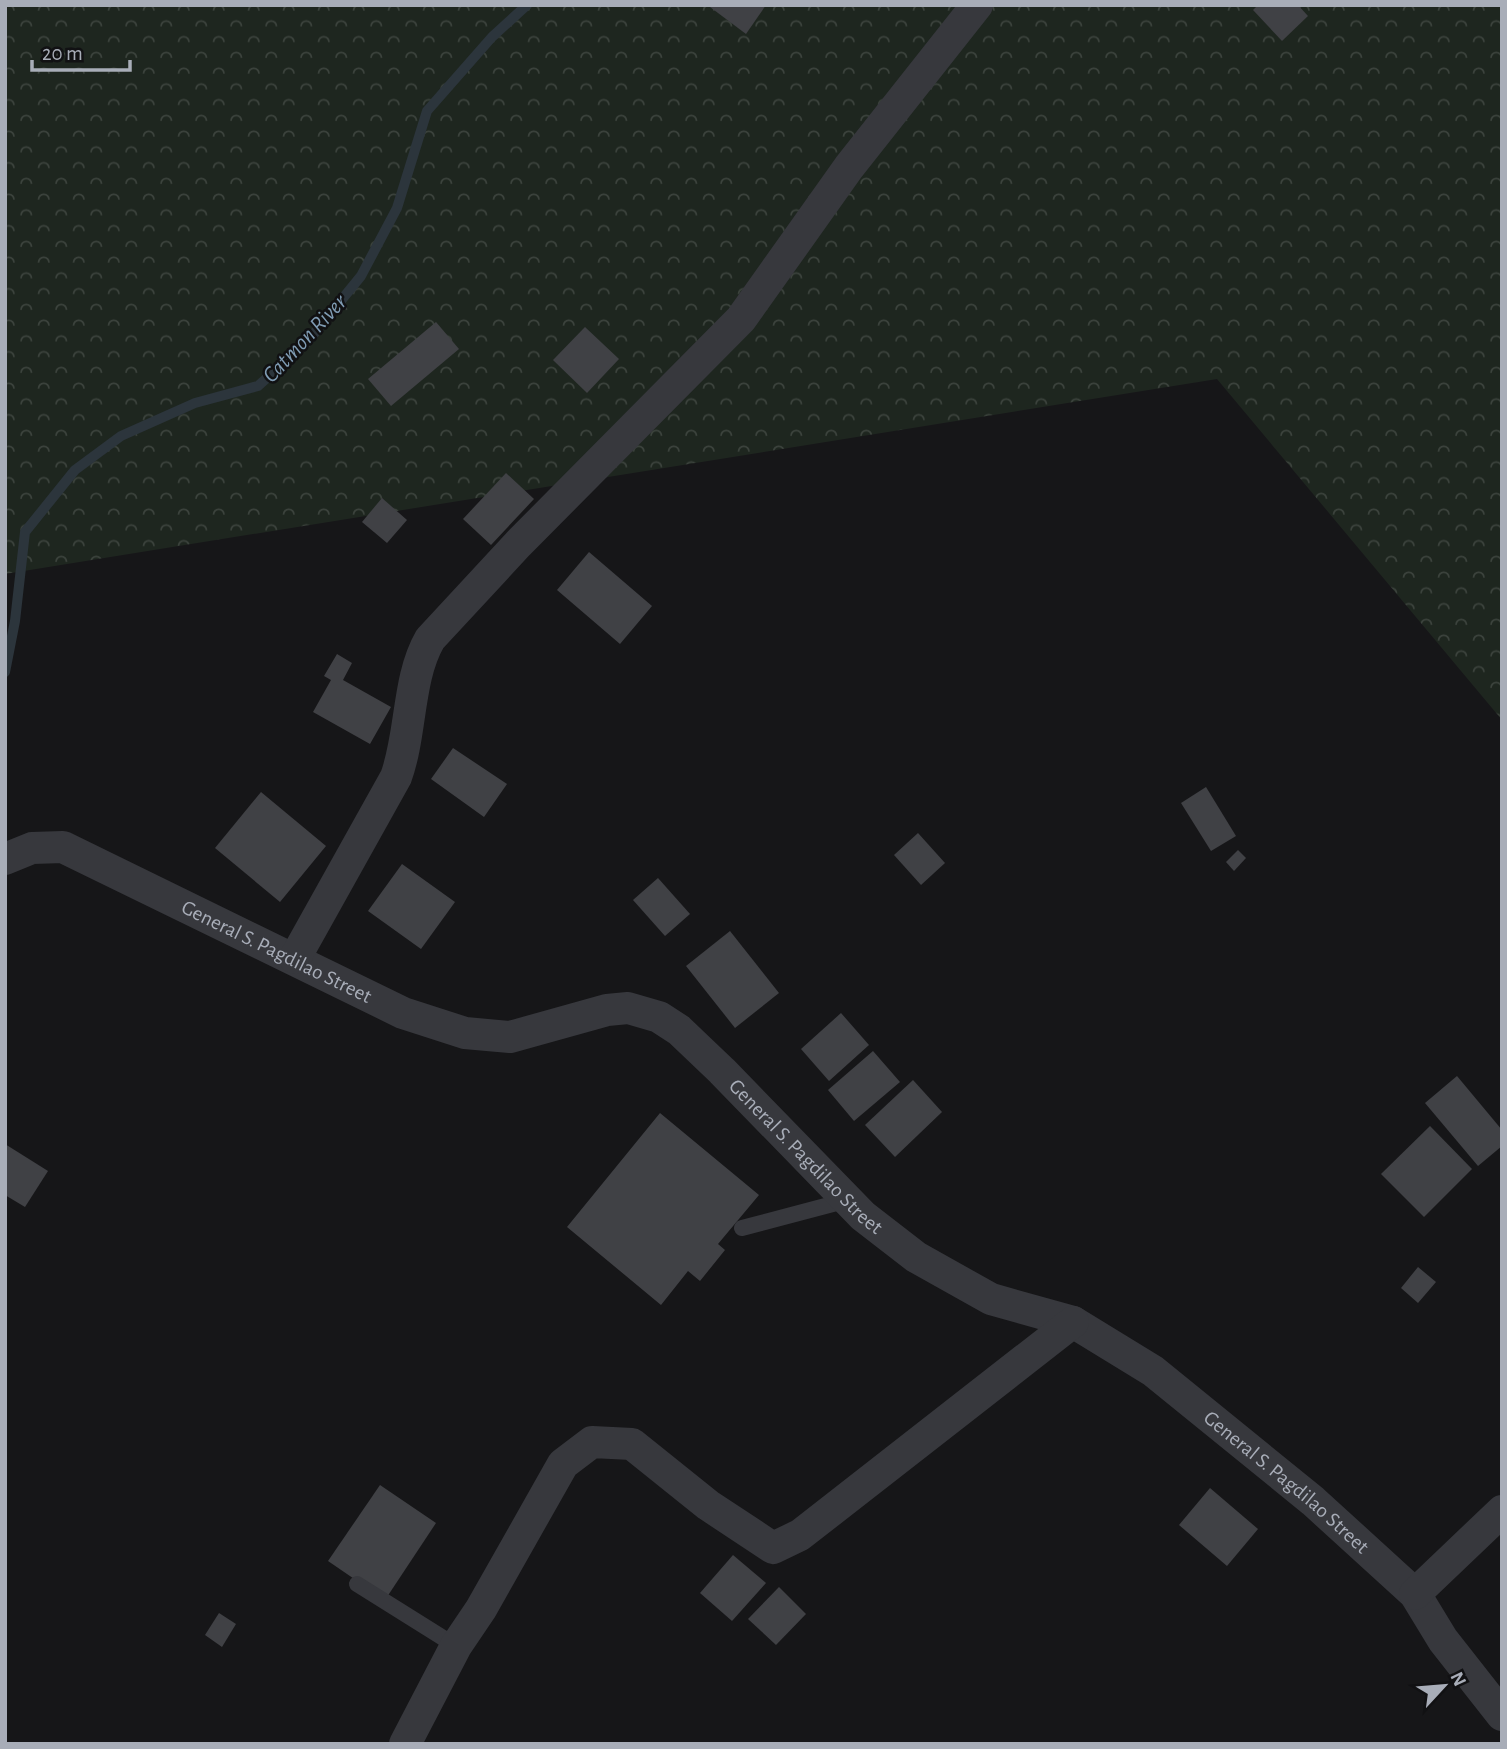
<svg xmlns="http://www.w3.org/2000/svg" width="1507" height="1749" viewBox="0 0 1507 1749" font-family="'Alegreya Sans',sans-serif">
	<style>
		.forest { fill: url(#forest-crowns) }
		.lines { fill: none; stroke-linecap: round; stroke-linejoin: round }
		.stream { stroke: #2c353c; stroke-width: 10 }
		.building { fill: #404145 }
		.service { stroke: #37383d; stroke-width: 16 }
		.minor { stroke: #37383d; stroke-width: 32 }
		.labels { text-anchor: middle; stroke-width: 5; stroke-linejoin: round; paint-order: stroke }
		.street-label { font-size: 21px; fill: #a8adb8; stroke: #111113 }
		.water-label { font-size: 23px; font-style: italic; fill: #7f9bb3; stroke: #111113 }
	</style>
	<defs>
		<pattern id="forest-crowns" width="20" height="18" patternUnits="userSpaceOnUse" patternTransform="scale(1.75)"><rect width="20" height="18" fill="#1e261f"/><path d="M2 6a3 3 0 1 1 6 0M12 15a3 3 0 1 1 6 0" fill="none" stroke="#3c433d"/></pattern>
	</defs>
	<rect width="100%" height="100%" fill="#161618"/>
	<path class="forest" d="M5,5H1502V720L1217,379L5,574Z"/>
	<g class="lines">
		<path class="stream" d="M5,672L15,621L25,532L75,470L121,436L195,403L258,386L308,341L361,276L397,208L427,111L492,37L527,5"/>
	</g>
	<g class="building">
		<path d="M712,5H766L746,34L710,7Z"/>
		<path d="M1258,5H1298L1308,16L1282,41L1253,10Z"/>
		<path d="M436,322L459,349L391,406L368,379Z"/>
		<path d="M585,327L619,359L587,393L553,360Z"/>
		<path d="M506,473L534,499L491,545L463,519Z"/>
		<path d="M382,498L407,520L387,543L362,522Z"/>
		<path d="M589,552L652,606L620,644L557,590Z"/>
		<path d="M337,654L352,663L343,680L391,707L370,744L313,712L331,680L324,676Z"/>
		<path d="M453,748L507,784L484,817L431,779Z"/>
		<path d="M1206,787L1236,836L1211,851L1181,803Z"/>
		<path d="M261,792L326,846L280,902L215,848Z"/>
		<path d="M918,833L945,863L921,885L894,855Z"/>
		<path d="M1238,850L1246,858L1234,871L1226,862Z"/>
		<path d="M402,864L455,902L421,949L368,911Z"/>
		<path d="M658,878L690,914L665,936L633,900Z"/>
		<path d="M730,931L779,993L735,1028L686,966Z"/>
		<path d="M841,1013L869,1045L829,1081L801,1049Z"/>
		<path d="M873,1051L900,1082L854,1121L828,1090Z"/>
		<path d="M1457,1076L1502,1130V1146L1478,1166L1425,1103Z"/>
		<path d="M913,1080L942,1112L895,1157L865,1125Z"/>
		<path d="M660,1113L759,1195L718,1244L725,1250L700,1281L688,1271L661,1305L567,1227Z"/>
		<path d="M1430,1126L1472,1169L1424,1217L1381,1174Z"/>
		<path d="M5,1144L48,1171L25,1207L5,1195Z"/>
		<path d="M1418,1267L1436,1282L1418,1303L1401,1288Z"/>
		<path d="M380,1485L436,1523L385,1600L328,1561Z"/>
		<path d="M1210,1488L1258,1529L1227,1566L1179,1525Z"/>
		<path d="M733,1555L766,1583L732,1621L700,1593Z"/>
		<path d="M779,1587L806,1614L776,1645L748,1619Z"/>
		<path d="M219,1613L236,1624L222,1647L205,1635Z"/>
	</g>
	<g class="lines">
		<g class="service">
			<path d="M742,1228L848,1200"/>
			<path d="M357,1584L456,1646"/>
		</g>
		<g class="minor">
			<path id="s1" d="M5,859L32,848L63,847L403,1013L465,1033L510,1037L607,1010L628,1008L659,1017L679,1030L722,1071L863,1216L916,1257L991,1299L1073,1322L1153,1371L1313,1501L1415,1594L1443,1640L1502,1715"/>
			<path d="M295,958L396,777C412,733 407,679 430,639L518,544L741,319L849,167L977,5"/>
			<path d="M1415,1594L1502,1511"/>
			<path d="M405,1744L456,1646L481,1609L563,1464L592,1442L632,1444L708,1505L773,1548L800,1535L1073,1322"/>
		</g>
	</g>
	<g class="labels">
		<g class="street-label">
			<text dy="7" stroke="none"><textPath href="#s1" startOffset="298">General S. Pagdilao Street</textPath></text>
			<text dy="7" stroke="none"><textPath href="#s1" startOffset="906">General S. Pagdilao Street</textPath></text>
			<text dy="7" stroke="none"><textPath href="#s1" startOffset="1494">General S. Pagdilao Street</textPath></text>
		</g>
		<g class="water-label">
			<text transform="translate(304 338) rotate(-47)" y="8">Catmon River</text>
		</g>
	</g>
	<rect width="1507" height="1749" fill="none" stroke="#a8adb8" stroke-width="14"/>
	<g transform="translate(1444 1686) rotate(64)" stroke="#111113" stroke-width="5" paint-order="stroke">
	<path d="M0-5L12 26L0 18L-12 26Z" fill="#a8adb8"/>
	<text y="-10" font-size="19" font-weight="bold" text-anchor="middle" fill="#a8adb8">N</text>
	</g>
	<path d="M32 60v10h98v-10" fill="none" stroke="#a8adb8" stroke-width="3.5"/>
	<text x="42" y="60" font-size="21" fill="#a8adb8" stroke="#111113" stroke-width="5" paint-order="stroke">20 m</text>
</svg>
